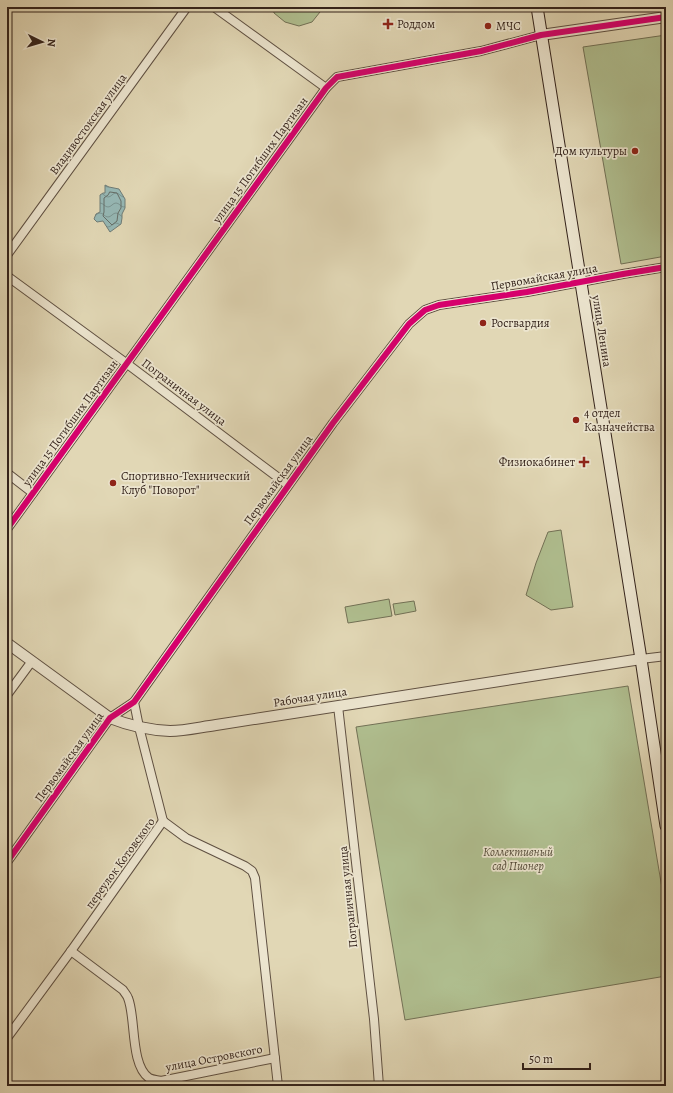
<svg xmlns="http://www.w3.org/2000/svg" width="673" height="1093" viewBox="0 0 673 1093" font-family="Alegreya,serif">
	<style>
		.green { fill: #b0bf90; stroke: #727156 }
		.water { fill: url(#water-waves); stroke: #6f7c77 }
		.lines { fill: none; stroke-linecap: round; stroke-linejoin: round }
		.shore { stroke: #656e68; stroke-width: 1 }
		.minor-casing { stroke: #5f5042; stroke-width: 10 }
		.tertiary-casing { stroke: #5f5042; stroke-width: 12 }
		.secondary-casing { stroke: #34231b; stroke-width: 13 }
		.minor { stroke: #ece5cf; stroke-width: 8 }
		.tertiary { stroke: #ece5cf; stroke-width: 10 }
		.secondary { stroke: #ece5cf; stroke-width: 11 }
		.cycleway-casing { stroke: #ece5cf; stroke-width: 8 }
		.cycleway { stroke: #d6006c; stroke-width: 6 }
		.poi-dot { fill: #8f2418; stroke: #ece5cf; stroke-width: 1.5 }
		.labels { text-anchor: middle; stroke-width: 3.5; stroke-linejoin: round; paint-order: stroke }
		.poi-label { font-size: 12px; fill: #34231b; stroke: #ece5cf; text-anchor: start }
		.street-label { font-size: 12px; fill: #34231b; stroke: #ece5cf }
		.park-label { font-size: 12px; font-style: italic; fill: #534a38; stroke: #ece5cf }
	</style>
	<defs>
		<pattern id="water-waves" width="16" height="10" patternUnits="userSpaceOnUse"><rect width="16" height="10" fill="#96b8b5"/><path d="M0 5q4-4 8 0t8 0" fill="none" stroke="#7b9592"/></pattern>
	</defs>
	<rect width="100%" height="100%" fill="#e1d7b5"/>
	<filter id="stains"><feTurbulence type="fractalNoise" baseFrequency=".005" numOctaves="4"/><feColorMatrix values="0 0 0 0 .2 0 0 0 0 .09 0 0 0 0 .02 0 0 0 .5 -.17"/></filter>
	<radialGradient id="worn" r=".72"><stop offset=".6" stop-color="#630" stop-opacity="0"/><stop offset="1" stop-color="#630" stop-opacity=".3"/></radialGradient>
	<g class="green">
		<path d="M273,7H321L320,12L312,22L299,26L285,22L274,13Z"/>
		<path d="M666,35V256L621,264L583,47Z"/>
		<path d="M561,530L573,607L551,610L526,595L536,563L548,532Z"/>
		<path d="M389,599L392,616L348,623L345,607Z"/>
		<path d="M414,601L416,611L395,615L393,604Z"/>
		<path d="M628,686L666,912V976L405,1020L356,727Z"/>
	</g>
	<path class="water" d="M105,185L109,187L119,189L125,199V208L122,214V218L121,224L110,232L103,221L97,222L94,219L96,214L100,212V195L103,193H105Z"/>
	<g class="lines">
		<path class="shore" d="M110,192L117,193L121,201V208L118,213L117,221L112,225L103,216L104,212V198L108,195Z"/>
		<g class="minor-casing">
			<g id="minor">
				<path d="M214,7L326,88"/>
				<path d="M7,255L187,7"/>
				<path d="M7,276L126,363L288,485"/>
				<path d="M7,473L33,493"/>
				<path d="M7,529L326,88L337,77L481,51L541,35"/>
				<path d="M641,659L666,656"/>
				<path d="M7,695L32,661"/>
				<path d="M134,702L139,727L163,821"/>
				<path d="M338,706L374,1019L379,1086"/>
				<path d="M163,821L186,838L245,866L252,871L255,878L278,1086"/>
				<path d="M7,862L110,718L134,702L333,423L409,324L425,310L439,305L527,292L623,274L666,267"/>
				<path d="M71,951L123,990C124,992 127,995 128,998C136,1017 130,1065 149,1078C153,1080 158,1080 161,1081L275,1058"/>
				<path d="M7,1038L71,951L163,821"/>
			</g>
		</g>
		<g class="tertiary-casing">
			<g id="tertiary">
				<path d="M541,35L666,17"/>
				<path d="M7,643L110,718C130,726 148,730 170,731C185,731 201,727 216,725L641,659"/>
			</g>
		</g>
		<g class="secondary-casing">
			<path id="secondary" d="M537,7L641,659L666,826"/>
		</g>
		<use href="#minor" class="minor"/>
		<use href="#tertiary" class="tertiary"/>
		<use href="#secondary" class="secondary"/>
		<g class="cycleway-casing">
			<g id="cycleway">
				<path d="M7,529L326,88L337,77L481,51L541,35L666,17"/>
				<path d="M7,862L110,718L134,702L333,423L409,324L425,310L439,305L527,292L623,274L666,267"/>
			</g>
		</g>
		<use href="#cycleway" class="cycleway"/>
	</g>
	<g class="poi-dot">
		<path d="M386 18h4v4h4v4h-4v4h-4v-4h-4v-4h4z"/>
		<circle cx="488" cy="26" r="4"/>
		<circle cx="635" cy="151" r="4"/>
		<circle cx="483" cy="323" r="4"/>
		<circle cx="576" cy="420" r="4"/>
		<path d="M582 456h4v4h4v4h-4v4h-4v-4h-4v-4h4z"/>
		<circle cx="113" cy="483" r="4"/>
	</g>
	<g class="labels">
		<g class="poi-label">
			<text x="397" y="28">Роддом</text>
			<text x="496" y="30">МЧС</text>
			<text x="627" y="155" text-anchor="end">Дом культуры</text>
			<text x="491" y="327">Росгвардия</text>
			<text x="584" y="417">4 отдел<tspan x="584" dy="14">Казначейства</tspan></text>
			<text x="575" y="466" text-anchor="end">Физиокабинет</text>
			<text x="121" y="480">Спортивно-Технический<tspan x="121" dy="14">Клуб "Поворот"</tspan></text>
		</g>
		<g class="street-label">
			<text transform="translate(88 124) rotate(-54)" y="4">Владивостокская улица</text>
			<text transform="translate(260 160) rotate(-54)" y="4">улица 15 Погибших Партизан</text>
			<text transform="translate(544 277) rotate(-10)" y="4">Первомайская улица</text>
			<text transform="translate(602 331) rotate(81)" y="4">улица Ленина</text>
			<text transform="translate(184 392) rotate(37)" y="4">Пограничная улица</text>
			<text transform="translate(70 423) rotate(-54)" y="4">улица 15 Погибших Партизан</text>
			<text transform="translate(278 480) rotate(-54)" y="4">Первомайская улица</text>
			<text transform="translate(310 697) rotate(-9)" y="4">Рабочая улица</text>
			<text transform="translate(69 757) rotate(-54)" y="4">Первомайская улица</text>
			<text transform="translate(120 863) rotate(-54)" y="4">переулок Котовского</text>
			<text transform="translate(348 897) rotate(-96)" y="4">Пограничная улица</text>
			<text transform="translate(214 1058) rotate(-11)" y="4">улица Островского</text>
		</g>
		<g class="park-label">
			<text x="518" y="856">Коллективный<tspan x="518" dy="14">сад Пионер</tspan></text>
		</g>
	</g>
	<rect width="673" height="1093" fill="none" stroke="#e1d7b5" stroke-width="24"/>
	<rect x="8" y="8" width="657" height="1077" fill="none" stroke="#34231b" stroke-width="2"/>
	<rect x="12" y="12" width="649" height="1069" fill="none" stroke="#34231b"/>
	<g transform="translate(42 42) rotate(95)" stroke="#ece5cf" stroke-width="3" paint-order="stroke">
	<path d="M0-3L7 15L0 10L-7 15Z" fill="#34231b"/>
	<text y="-6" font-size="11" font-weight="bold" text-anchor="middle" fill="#34231b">N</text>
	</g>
	<path d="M523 1063v6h67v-6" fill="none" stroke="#34231b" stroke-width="2"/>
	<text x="529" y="1063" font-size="12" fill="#34231b" stroke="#ece5cf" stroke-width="3" paint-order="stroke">50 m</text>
	<rect width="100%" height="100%" filter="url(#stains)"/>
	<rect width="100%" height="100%" fill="url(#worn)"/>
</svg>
